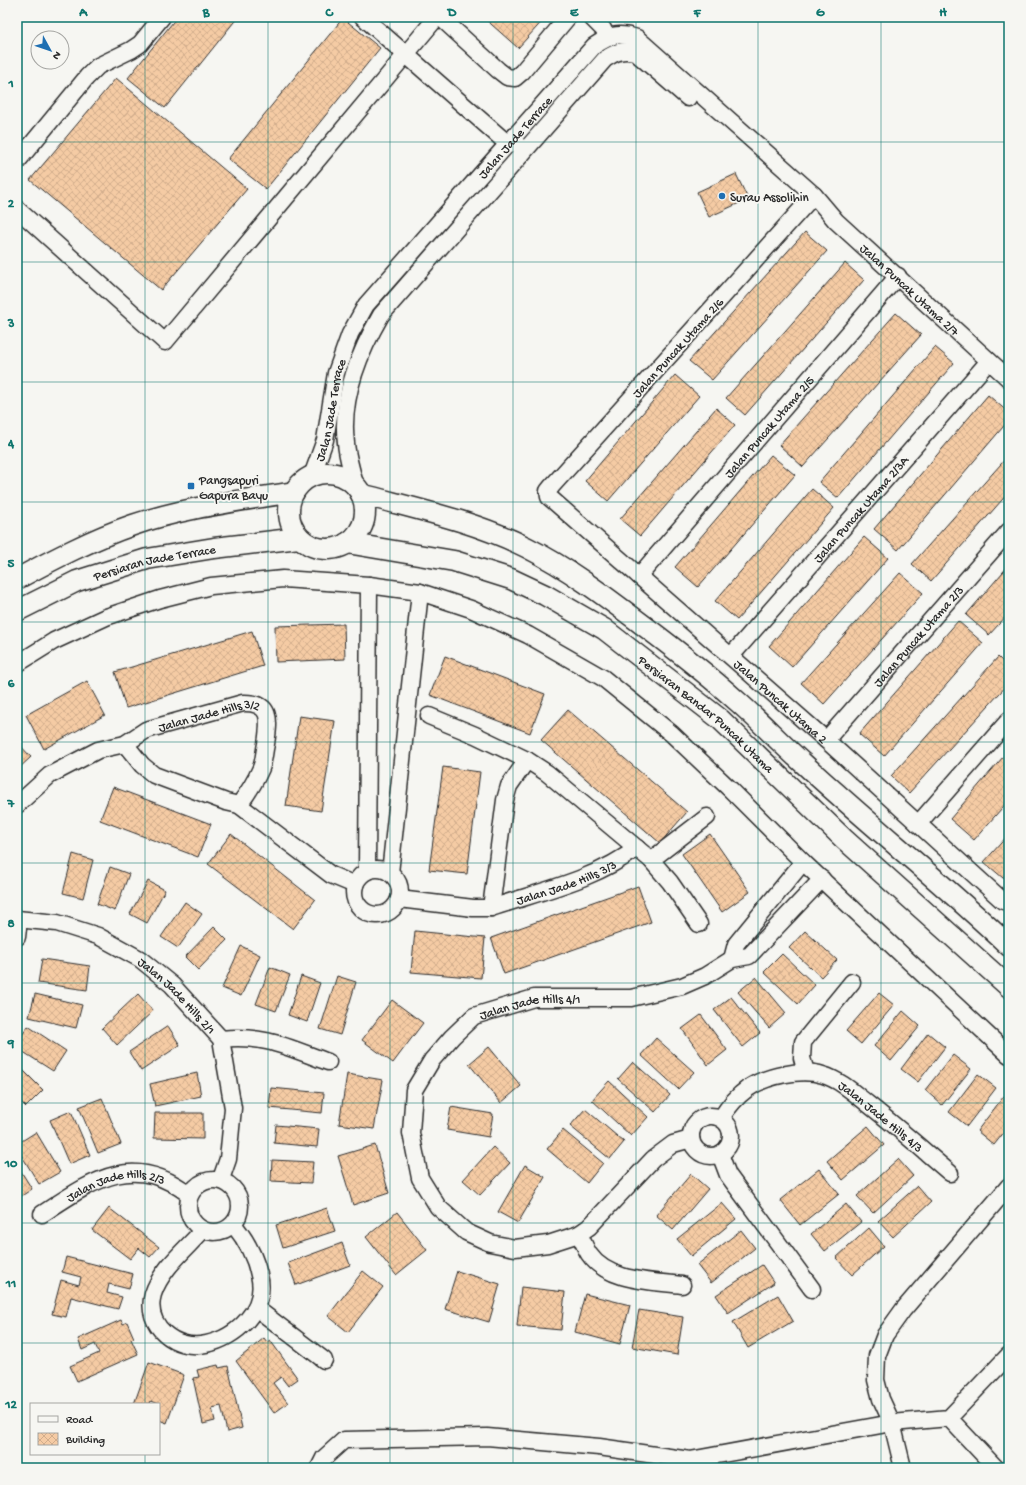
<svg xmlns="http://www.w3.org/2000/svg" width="1026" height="1485" viewBox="0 0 1026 1485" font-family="'Gochi Hand',sans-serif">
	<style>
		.water { fill: #8ecbee; stroke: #668ba0 }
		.building { fill: url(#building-cross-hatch); stroke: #2b2b2b }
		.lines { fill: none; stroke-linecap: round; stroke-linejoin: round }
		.minor-casing { stroke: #2b2b2b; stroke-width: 19 }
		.tertiary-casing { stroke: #2b2b2b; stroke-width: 23 }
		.minor { stroke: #f6f6f2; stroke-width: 16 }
		.tertiary { stroke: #f6f6f2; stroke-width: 20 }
		.grid { fill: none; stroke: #0f766e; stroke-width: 1; stroke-opacity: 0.55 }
		.poi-dot { fill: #1f6fb2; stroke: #f6f6f2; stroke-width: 1.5 }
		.labels { text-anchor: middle; stroke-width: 3.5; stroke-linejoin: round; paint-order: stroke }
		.street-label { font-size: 13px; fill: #2b2b2b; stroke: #f6f6f2 }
		.poi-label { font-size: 13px; fill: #2b2b2b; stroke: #f6f6f2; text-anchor: start }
		.neatline { fill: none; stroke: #0f766e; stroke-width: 1.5 }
		.grid-label { font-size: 13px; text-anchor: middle; font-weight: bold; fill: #0f766e }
	</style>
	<defs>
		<pattern id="building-cross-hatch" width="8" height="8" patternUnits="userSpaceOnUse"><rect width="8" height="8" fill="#f5cba4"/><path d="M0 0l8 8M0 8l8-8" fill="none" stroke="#d2ae8d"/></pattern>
	</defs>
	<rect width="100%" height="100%" fill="#f6f6f2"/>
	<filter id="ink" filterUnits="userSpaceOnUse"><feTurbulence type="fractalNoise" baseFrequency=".025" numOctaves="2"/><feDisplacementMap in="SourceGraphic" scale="8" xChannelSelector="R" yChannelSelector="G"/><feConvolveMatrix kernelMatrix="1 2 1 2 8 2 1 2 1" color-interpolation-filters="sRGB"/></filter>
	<g filter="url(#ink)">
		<path class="water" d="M17,1335L23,1369H17Z"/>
		<g class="building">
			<path d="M177,17H238L165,108L128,78Z"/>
			<path d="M483,17H546L518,48Z"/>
			<path d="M343,18L380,48L266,189L228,159Z"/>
			<path d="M116,78L247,189L161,290L30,180Z"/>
			<path d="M736,174L748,199L709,217L697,192Z"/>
			<path d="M805,232L827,251L712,380L689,361Z"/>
			<path d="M845,263L864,280L745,415L726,398Z"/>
			<path d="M896,313L921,335L803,467L779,445Z"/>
			<path d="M935,347L954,363L838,498L819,482Z"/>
			<path d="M675,375L699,396L608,501L585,481Z"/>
			<path d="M988,395L1009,413V420L898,550L874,529Z"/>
			<path d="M716,408L735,425L640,536L620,519Z"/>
			<path d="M771,455L795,475L698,587L675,567Z"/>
			<path d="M1009,455V492L931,581L912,564Z"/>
			<path d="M812,489L834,508L737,620L715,601Z"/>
			<path d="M864,537L888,558L792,667L769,646Z"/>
			<path d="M1009,565V613L989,635L966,615Z"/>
			<path d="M900,573L923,593L824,704L801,683Z"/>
			<path d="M958,621L983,643L884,756L859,734Z"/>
			<path d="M344,624L345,659L276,662L275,626Z"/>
			<path d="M252,631L263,666L126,708L115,672Z"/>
			<path d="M1009,643V653L1004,649Z"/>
			<path d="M445,656L545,694L530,733L430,695Z"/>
			<path d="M998,657L1009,668V683L909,793L891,776Z"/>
			<path d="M87,681L105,715L44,749L26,715Z"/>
			<path d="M568,710L687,812L660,843L541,740Z"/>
			<path d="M299,716L335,721L321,811L286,806Z"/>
			<path d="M17,742L31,757L17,770Z"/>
			<path d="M1009,750V800L974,840L950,819Z"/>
			<path d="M443,767L480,772L467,874L429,870Z"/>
			<path d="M113,787L211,824L198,857L100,820Z"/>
			<path d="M231,834L315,900L293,929L208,864Z"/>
			<path d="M710,834L750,892L722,912L682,854Z"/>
			<path d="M1009,834V871L1003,878L984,862Z"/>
			<path d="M73,854L93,860L83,898L63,893Z"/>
			<path d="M110,867L129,874L115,911L97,904Z"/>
			<path d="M148,881L165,890L147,923L130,914Z"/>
			<path d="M638,886L651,922L504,974L491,938Z"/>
			<path d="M185,902L202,914L178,948L161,937Z"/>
			<path d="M214,927L227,940L198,970L185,957Z"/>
			<path d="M415,931L485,938L481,978L411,972Z"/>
			<path d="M805,931L837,960L821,977L789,948Z"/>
			<path d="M241,946L260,955L241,996L222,988Z"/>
			<path d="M782,954L815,985L798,1004L764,972Z"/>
			<path d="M42,959L90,966L87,990L38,983Z"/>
			<path d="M270,967L290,975L276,1011L256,1004Z"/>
			<path d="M301,976L320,983L307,1022L288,1015Z"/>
			<path d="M337,976L356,982L340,1035L320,1029Z"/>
			<path d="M756,977L786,1013L769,1028L738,992Z"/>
			<path d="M879,993L894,1005L861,1044L846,1031Z"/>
			<path d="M35,994L82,1005L76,1028L29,1017Z"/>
			<path d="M138,994L153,1011L117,1045L102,1028Z"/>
			<path d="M731,997L760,1033L743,1047L714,1010Z"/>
			<path d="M392,1000L423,1023L393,1063L362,1040Z"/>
			<path d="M903,1011L920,1026L891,1061L874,1046Z"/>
			<path d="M701,1015L727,1050L708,1065L682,1029Z"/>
			<path d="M28,1026L66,1051L53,1071L17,1048V1043Z"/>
			<path d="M168,1026L180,1045L141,1071L129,1052Z"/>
			<path d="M928,1033L945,1047L918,1082L901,1069Z"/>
			<path d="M656,1038L694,1072L678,1089L641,1055Z"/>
			<path d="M489,1047L521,1086L501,1103L469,1064Z"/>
			<path d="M953,1055L971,1069L942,1105L925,1090Z"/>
			<path d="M633,1062L670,1095L655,1112L618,1079Z"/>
			<path d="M17,1064L43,1090L26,1107L17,1098Z"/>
			<path d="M197,1073L201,1096L155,1106L150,1084Z"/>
			<path d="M347,1074L383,1080L374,1129L339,1124Z"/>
			<path d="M978,1074L996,1088L967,1126L949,1112Z"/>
			<path d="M609,1081L648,1117L631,1136L592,1100Z"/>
			<path d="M271,1088L324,1093L322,1113L269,1108Z"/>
			<path d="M1004,1096L1009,1100V1126L994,1145L977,1131Z"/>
			<path d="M102,1098L121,1144L98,1153L79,1107Z"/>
			<path d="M451,1107L493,1114L489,1137L447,1130Z"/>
			<path d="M585,1109L624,1142L610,1159L570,1126Z"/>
			<path d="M71,1111L90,1155L69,1164L50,1120Z"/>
			<path d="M155,1113H203V1139L154,1138Z"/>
			<path d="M276,1125L319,1129L317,1147L274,1143Z"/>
			<path d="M868,1126L884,1145L843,1180L827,1161Z"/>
			<path d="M563,1130L603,1163L587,1183L547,1149Z"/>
			<path d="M36,1132L60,1172L39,1184L17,1148V1144Z"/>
			<path d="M375,1145L389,1193L353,1205L338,1156Z"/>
			<path d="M493,1147L510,1163L480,1195L463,1180Z"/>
			<path d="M898,1159L913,1176L873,1213L857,1196Z"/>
			<path d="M272,1160L313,1162L311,1183L271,1181Z"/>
			<path d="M17,1165L32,1189L17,1199Z"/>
			<path d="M525,1165L545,1177L518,1223L498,1212Z"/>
			<path d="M819,1169L839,1194L800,1225L780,1200Z"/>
			<path d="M691,1174L708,1189L673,1230L656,1215Z"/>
			<path d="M917,1186L931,1202L893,1237L878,1221Z"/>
			<path d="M722,1203L736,1219L691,1256L677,1239Z"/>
			<path d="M846,1204L861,1222L825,1251L811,1234Z"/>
			<path d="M109,1208L159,1247L150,1257L139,1248L130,1259L92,1230Z"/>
			<path d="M327,1208L335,1231L283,1248L276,1225Z"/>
			<path d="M397,1212L427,1250L396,1275L366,1237Z"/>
			<path d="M869,1228L884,1246L852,1275L836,1258Z"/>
			<path d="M741,1230L755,1248L711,1283L697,1265Z"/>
			<path d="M342,1243L350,1265L296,1285L288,1263Z"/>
			<path d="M66,1257L133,1274L129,1289L109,1284L107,1293L122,1297L118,1309L71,1297L66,1317L52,1314L61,1280L79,1285L81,1277L62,1272Z"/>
			<path d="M762,1265L774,1283L728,1313L716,1295Z"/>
			<path d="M363,1271L383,1287L348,1332L328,1316Z"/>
			<path d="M457,1271L500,1284L489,1322L445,1309Z"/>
			<path d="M521,1287L565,1292L561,1330L517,1326Z"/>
			<path d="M585,1294L630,1305L620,1344L575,1332Z"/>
			<path d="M778,1295L793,1321L748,1348L733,1322Z"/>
			<path d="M639,1310L683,1317L677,1355L632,1347Z"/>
			<path d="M121,1320L123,1324L127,1322L134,1338L131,1339L138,1354L77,1381L70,1366L99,1353L95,1344L82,1350L78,1339Z"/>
			<path d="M264,1338L267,1342L270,1340L298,1379L288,1386L281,1377L273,1383L288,1403L274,1413L236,1361Z"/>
			<path d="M149,1362L184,1375L167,1423L159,1420V1404L151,1401L150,1404H134Z"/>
			<path d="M218,1365L219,1368L228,1366L242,1428L227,1432L221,1406L212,1408L215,1421L203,1424L193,1378L199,1377L197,1370Z"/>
		</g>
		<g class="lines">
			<g class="minor-casing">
				<g id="minor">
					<path d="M363,17L508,144L518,145"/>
					<path d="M440,17L498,70L507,77L515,78L522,72L568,17"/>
					<path d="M591,17L603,29L607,37"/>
					<path d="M17,162L87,77L98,66L131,50L140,44L162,17"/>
					<path id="s1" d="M814,195L552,486L548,491L549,497L826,740L1003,901L1009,902"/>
					<path d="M17,209L165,342L437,17"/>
					<path id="s2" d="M312,476L325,440L336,373L350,334L366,305L594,46C611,35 617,32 637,38L814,195L836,221L1009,379"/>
					<path d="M355,485C352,471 347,457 346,443C340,398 359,353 381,315L605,59C616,52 622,49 635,52L688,98"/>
					<path id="s3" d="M639,576L898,276"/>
					<path id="s4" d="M731,656L989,361"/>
					<path d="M17,664L54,641L106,617L160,599L211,586L283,579L369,585L420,592L471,609L528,635L603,678L672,734L731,790L803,862L1009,1055"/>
					<path d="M429,716L475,735L527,760L547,773L651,860L670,882L699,924"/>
					<path id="s5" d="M826,740L1009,531"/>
					<path d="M125,744L142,765L154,775L226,802L239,805L331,875L355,885"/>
					<path id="s6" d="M17,805L50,775L98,750L125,744L146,730L243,703C273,702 269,722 266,744C264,752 264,761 261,768C255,782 248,793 239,805"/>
					<path d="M918,824L1009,720"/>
					<path d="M651,860L707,817"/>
					<circle cx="377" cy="892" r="23"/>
					<path d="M367,871L369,585"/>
					<path d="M390,873L420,592"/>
					<path id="s7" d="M399,899L473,908H491C541,891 595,880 637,848"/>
					<path d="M491,908L505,800L509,786L527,760"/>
					<path id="s8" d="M17,919L57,923L98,936L140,959L172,985L221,1039L233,1108L228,1159L221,1179"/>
					<path d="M17,937L19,919"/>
					<path d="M732,959L736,944L803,862"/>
					<path d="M221,1039C264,1034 289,1048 328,1062"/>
					<path d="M806,1072L802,1058L803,1042L852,982"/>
					<circle cx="711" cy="1136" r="20"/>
					<path id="s9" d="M721,1118C728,1107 736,1097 747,1089C765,1076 801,1068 823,1075C840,1080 854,1093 868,1104C896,1126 923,1150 950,1173"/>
					<path id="s10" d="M691,1139L673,1144L653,1159L589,1227L579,1234L548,1244L515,1248L490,1243L466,1232L438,1207L420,1178L411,1133L414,1090L432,1060L452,1037L474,1016L534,998H631L682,986L705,976L732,959L749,956L822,879"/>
					<path d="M720,1154L728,1175L812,1289"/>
					<circle cx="214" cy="1206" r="26"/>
					<path id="s11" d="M42,1214C94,1180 133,1151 190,1195"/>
					<path d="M203,1230C186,1249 161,1269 153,1294C144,1326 176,1351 206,1344C236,1338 268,1309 259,1275C255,1256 246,1240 234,1225"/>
					<path d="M579,1234C583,1241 585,1248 589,1254C608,1282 652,1281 682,1285"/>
					<path d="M256,1308L324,1360"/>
					<path d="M949,1418L996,1468"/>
					<path d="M319,1468L324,1458L344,1440L487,1437L599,1447L690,1460L892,1423L949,1418L1009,1355"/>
					<path d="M903,1468L892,1423L881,1399L876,1380L877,1356L885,1335L903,1310L1009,1186"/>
				</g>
			</g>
			<g class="tertiary-casing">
				<g id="tertiary">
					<circle cx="327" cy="511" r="38"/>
					<path d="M361,494C416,509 474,521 526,547C568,568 605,596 643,625C675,649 707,674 737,701C760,721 781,744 804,764C871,826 943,883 1009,946"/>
					<path id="s12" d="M347,543L454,561L511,579L545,595L604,629L720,719L844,839L1009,987"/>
					<path d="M17,579C54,559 92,539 133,525C185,507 240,501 294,492"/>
					<path id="s13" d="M17,611L77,581L147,559L214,548L299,538"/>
				</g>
			</g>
			<use href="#minor" class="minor"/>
			<use href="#tertiary" class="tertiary"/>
		</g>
	</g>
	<path class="grid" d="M145,17V1404M268,17V1468M390,17V1468M513,17V1468M636,17V1468M758,17V1468M881,17V1468M17,142H1009M17,262H1009M17,382H1009M17,502H1009M17,622H1009M17,742H1009M17,863H1009M17,983H1009M17,1103H1009M17,1223H1009M17,1343H1009M145,1454V1468"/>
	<g class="poi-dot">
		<circle cx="722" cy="196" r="4"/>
		<rect x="187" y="482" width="8" height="8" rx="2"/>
	</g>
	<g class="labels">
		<g class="street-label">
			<text dy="5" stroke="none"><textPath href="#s2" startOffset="405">Jalan Jade Terrace</textPath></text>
			<text dy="5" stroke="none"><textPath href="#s2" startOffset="943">Jalan Puncak Utama 2/7</textPath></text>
			<text transform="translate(677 347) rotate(-48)" y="5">Jalan Puncak Utama 2/6</text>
			<text dy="5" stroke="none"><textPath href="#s2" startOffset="69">Jalan Jade Terrace</textPath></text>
			<text dy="5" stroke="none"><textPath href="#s3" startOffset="198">Jalan Puncak Utama 2/5</textPath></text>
			<text dy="5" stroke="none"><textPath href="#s4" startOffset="196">Jalan Puncak Utama 2/3A</textPath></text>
			<text dy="5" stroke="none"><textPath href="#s13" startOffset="147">Persiaran Jade Terrace</textPath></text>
			<text dy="5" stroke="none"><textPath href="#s5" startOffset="139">Jalan Puncak Utama 2/3</textPath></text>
			<text dy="5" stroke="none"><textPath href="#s1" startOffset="713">Jalan Puncak Utama 2</textPath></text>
			<text dy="5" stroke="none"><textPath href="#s12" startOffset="407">Persiaran Bandar Puncak Utama</textPath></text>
			<text dy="5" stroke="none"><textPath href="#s6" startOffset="217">Jalan Jade Hills 3/2</textPath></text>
			<text dy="5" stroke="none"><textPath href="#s7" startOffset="172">Jalan Jade Hills 3/3</textPath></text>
			<text dy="5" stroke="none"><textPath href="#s8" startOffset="183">Jalan Jade Hills 2/1</textPath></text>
			<text dy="5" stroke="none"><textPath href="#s10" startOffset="581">Jalan Jade Hills 4/1</textPath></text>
			<text dy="5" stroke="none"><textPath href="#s9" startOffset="190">Jalan Jade Hills 4/3</textPath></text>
			<text dy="5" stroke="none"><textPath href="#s11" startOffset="82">Jalan Jade Hills 2/3</textPath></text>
		</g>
		<g class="poi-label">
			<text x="730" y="201">Surau Assolihin</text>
			<text x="199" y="484">Pangsapuri<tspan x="199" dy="15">Gapura Bayu</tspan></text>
		</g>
	</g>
	<rect width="1026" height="1485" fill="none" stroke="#f6f6f2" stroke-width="44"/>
	<rect x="30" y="1403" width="130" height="52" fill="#f6f6f2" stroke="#a5a5a2"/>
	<rect x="38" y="1416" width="20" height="6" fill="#f6f6f2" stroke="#a5a5a2"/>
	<text x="66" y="1423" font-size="12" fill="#2b2b2b">Road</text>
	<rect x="38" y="1433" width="20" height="12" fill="url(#building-cross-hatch)" stroke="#a5a5a2"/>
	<text x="66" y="1443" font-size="12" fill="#2b2b2b">Building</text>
	<g transform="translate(50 50) rotate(130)"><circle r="19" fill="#f6f6f2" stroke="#a5a5a2"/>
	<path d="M0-3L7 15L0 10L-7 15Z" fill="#1f6fb2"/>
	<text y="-6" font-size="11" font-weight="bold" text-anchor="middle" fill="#2b2b2b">N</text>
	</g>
	<rect x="22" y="22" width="982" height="1441" class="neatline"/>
	<g class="grid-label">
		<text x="83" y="16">A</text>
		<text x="206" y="16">B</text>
		<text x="329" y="16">C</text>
		<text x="452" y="16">D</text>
		<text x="574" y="16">E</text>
		<text x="697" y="16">F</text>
		<text x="820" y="16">G</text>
		<text x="943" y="16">H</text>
		<text x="11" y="87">1</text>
		<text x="11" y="207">2</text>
		<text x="11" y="327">3</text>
		<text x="11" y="447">4</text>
		<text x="11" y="567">5</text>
		<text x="11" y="687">6</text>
		<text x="11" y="807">7</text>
		<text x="11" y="927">8</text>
		<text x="11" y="1047">9</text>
		<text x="11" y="1167">10</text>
		<text x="11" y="1287">11</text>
		<text x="11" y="1408">12</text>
	</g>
</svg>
